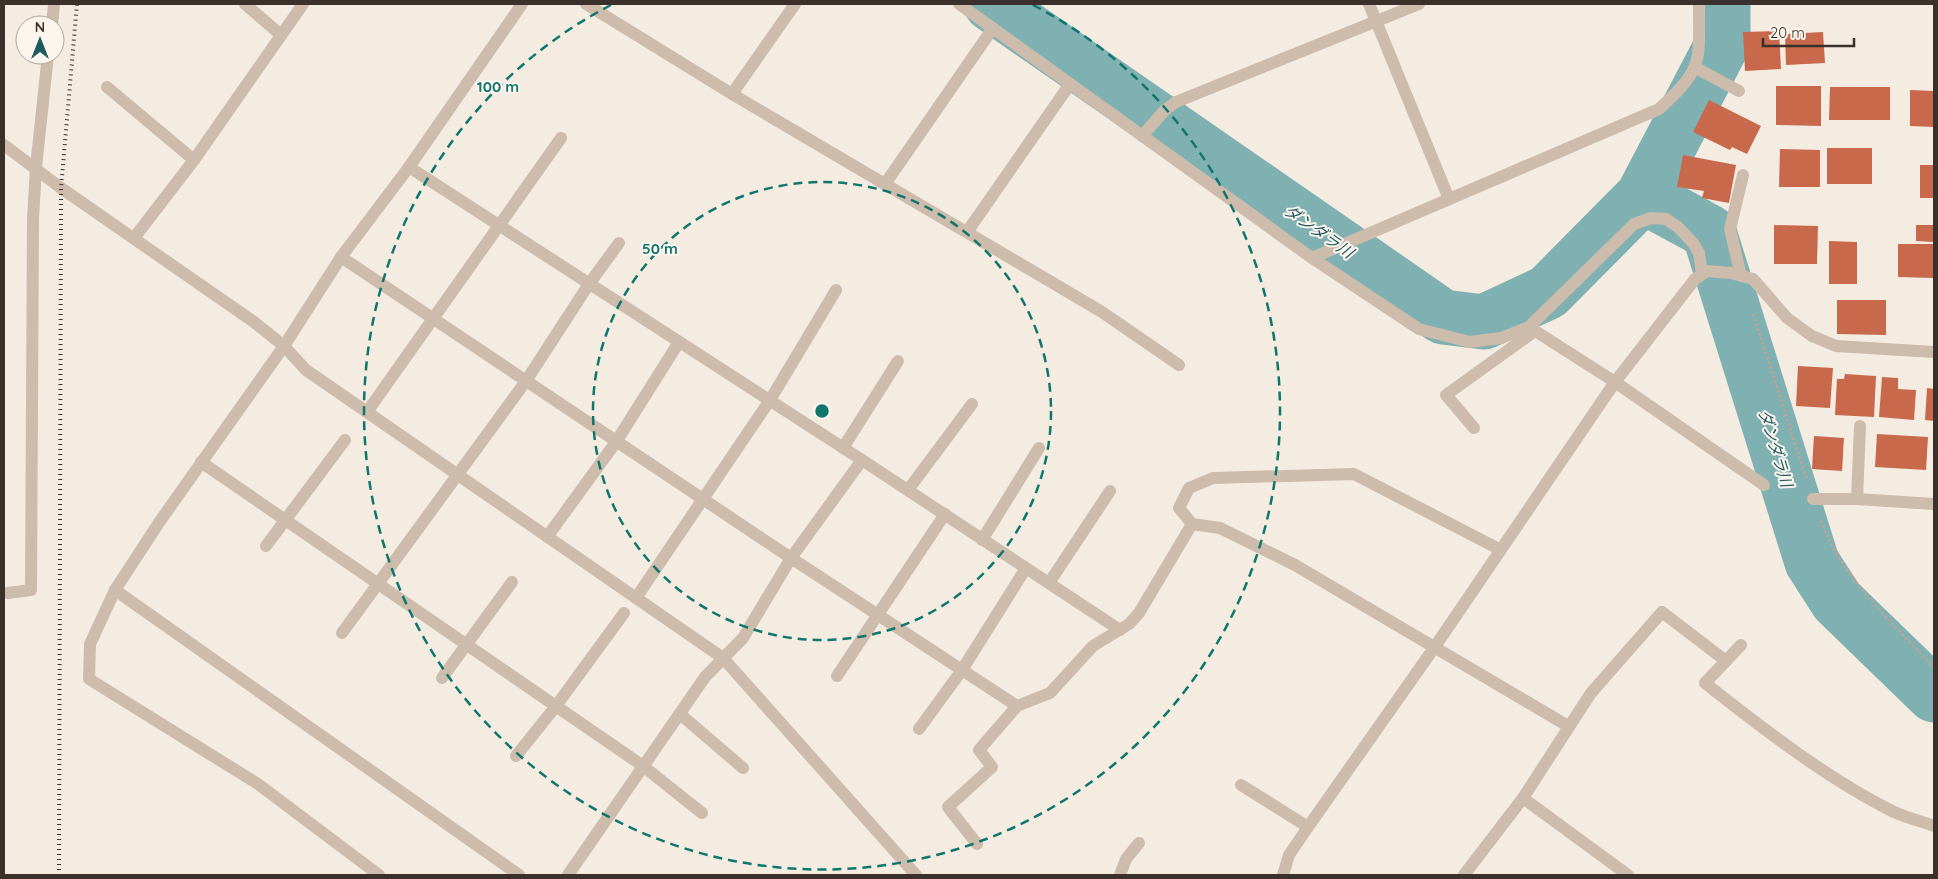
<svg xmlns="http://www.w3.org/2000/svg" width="1938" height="879" viewBox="0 0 1938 879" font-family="Quicksand,'Noto Sans JP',sans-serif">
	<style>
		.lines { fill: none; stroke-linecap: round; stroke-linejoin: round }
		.river { stroke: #7fb0b2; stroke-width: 55 }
		.building { fill: #c8694b }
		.path { stroke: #b9a596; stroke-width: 3; stroke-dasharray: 2.5 2.5; stroke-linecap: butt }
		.minor { stroke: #cdbbac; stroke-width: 12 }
		.rail { stroke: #3b302b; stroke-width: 4; stroke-dasharray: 1 4; stroke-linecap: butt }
		.ring { fill: none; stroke: #0f766e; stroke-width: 2.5; stroke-dasharray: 9 6 }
		.labels { text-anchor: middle; stroke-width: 4; stroke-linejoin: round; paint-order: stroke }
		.water-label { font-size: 16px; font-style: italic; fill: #1f5a5e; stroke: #fbf5ee }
		.centre { fill: #0f766e; stroke: #fbf5ee; stroke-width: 2.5 }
		.ring-label { font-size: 15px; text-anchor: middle; font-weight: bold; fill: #0f766e; stroke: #fbf5ee; stroke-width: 4; stroke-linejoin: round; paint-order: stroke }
	</style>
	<rect width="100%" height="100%" fill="#f4ebe1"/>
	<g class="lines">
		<g class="river">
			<path d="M991,4L1443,317L1484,322L1548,292L1643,196L1709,232L1812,562L1837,601L1934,695"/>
			<path d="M1643,196L1723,43V4"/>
		</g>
	</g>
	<g class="building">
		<path d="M1779,31L1781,69L1745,71L1743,32Z"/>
		<path d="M1823,32L1825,63L1786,65L1785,34Z"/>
		<path d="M1776,86H1821V126L1776,125Z"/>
		<path d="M1830,87H1890V120H1829Z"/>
		<path d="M1910,90L1934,91V127L1910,126Z"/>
		<path d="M1709,100L1761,126L1747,154L1732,147L1730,150L1693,132Z"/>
		<rect x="1827" y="148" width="45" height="36"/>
		<path d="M1780,149L1820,150V187H1779Z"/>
		<path d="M1683,155L1736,165L1729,203L1702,198L1704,191L1677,187Z"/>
		<rect x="1920" y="165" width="14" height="33"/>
		<path d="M1774,225L1818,226L1817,264H1774Z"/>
		<path d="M1916,225H1934V242L1916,241Z"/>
		<path d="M1829,241L1857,242V284H1829Z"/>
		<path d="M1898,244H1934V278L1898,277Z"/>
		<path d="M1837,300H1886V335L1837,334Z"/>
		<path d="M1798,366L1833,368L1830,408L1796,406Z"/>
		<path d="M1845,374L1876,376L1874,417L1835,415L1837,379H1844Z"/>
		<path d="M1882,377L1898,378V389L1916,390L1914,420L1879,417Z"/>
		<path d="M1927,388L1934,389V421L1925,420Z"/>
		<path d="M1877,434L1928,437L1926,470L1875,467Z"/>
		<path d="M1814,436L1844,438L1842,471L1812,469Z"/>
	</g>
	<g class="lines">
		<g class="path">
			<path d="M1753,314L1807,480"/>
			<path d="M1821,521C1842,579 1894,624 1934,668"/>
		</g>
		<g class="minor">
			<path d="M245,4L281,35"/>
			<path d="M586,4L732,94L1102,312L1179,365"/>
			<path d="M959,4L1312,258L1419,329L1470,342L1501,338L1529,327L1615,382L1764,485"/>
			<path d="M1369,4L1449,199"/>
			<path d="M52,25L54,4"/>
			<path d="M1696,68L1739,91"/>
			<path d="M107,87L194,160"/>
			<path d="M732,94L795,4"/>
			<path d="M1142,136L1165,110L1176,102L1419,4"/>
			<path d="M4,145L61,188L254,322L284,346L306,370L723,658L916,875"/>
			<path d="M409,167L862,460L1120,630"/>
			<path d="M885,184L993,28"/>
			<path d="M967,232L1070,84"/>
			<path d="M134,238L194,160L303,4"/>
			<path d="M341,257L791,558L1017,706"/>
			<path d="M1312,258L1659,109C1704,68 1699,62 1699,4"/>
			<path d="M1741,276L1730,229L1743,175"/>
			<path d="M1529,327L1634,224L1651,218L1666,219L1678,227L1693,243L1699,253L1702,274"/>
			<path d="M367,412L561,138"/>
			<path d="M1474,428L1446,395L1535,331"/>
			<path d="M843,448L898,361"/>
			<path d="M201,462L643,766L702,813"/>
			<path d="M908,490L972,404"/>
			<path d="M1813,499H1857L1934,504"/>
			<path d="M1857,499L1860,426"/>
			<path d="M547,537L616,442L679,342"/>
			<path d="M982,540L1039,448"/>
			<path d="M266,546L345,440"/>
			<path d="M1499,549L1354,474L1213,478L1189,488L1179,508L1192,524L1220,528L1295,565L1568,726"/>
			<path d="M1049,583L1110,491"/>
			<path d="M115,590L519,875"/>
			<path d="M8,593L31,590L33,219L36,167L48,55"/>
			<path d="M636,598L770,400L836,290"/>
			<path d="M342,633L526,381L589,284L619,243"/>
			<path d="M1741,645L1705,683C1762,728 1829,780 1894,812C1907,818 1921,821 1934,826"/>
			<path d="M837,676L945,514"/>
			<path d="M442,678L512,582"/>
			<path d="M680,714L743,768"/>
			<path d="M919,729L962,670L1026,568"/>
			<path d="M516,756L556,706L624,613"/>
			<path d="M1241,785L1308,827"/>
			<path d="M1523,798L1628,875"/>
			<path d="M977,844L948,807L992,767L979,750L1017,706L1050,693L1093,646L1129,624L1139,613L1192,524"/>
			<path d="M379,875L258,784L89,679L90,644L115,590L160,521L284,346L341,257L409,167L522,4"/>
			<path d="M568,875L705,677L743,638L791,558L862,460"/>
			<path d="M1120,875L1126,859L1139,843"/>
			<path d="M1283,875L1289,855L1308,827L1434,648L1615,382L1695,279L1707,271L1731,273L1753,279L1787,318L1812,336L1836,346L1934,352"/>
			<path d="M1464,875L1523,798L1591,693L1662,612L1726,661"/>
		</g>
		<path class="rail" d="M59,875L61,188L77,4"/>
	</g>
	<g class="ring">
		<circle cx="822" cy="411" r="229"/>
		<path d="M1033 5A458 458 0 1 1 611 5"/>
	</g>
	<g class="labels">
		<g class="water-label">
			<text transform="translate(1319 231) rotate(35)" y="6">ダンダラ川</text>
			<text transform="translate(1776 448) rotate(73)" y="6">ダンダラ川</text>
		</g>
	</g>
	<circle cx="822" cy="411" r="8" class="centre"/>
	<g class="ring-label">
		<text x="498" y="92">100 m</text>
		<text x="660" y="254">50 m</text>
	</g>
	<rect width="1938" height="879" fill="none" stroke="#3b302b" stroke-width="10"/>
	<g transform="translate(40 40)"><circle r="24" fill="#fbf5ee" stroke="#aea6a0"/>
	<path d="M0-4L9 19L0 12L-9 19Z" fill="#1f5a5e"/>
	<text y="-8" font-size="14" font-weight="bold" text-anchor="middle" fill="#3b302b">N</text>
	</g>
	<path d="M1763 38v8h91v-8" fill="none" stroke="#3b302b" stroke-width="2.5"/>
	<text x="1770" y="38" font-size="15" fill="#3b302b" stroke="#fbf5ee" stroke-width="4" paint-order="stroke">20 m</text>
</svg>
